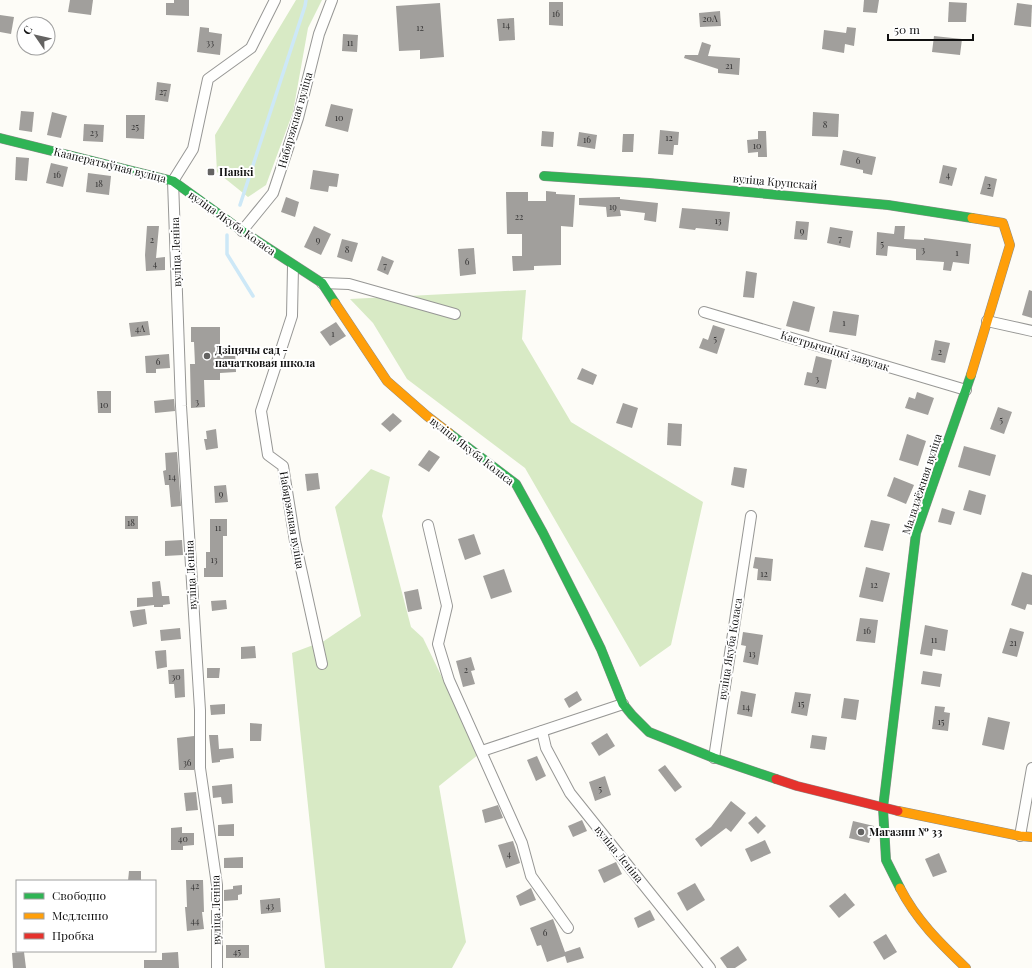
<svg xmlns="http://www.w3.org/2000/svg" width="1032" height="968" viewBox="0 0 1032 968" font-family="'Playfair Display',serif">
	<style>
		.forest { fill: #d8eac5 }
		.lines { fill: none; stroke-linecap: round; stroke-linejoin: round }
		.stream { stroke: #cde8f7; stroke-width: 3.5 }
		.building { fill: #a19f9c }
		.street-casing { stroke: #979795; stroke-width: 12 }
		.fast-casing { stroke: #8e8d8b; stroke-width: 10 }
		.slow-casing { stroke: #8e8d8b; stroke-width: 10 }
		.jam-casing { stroke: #8e8d8b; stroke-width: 10 }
		.street { stroke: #fffffe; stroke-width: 10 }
		.fast { stroke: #30b455; stroke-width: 9 }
		.slow { stroke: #ff9f0a; stroke-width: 9 }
		.jam { stroke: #e5322d; stroke-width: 9 }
		.poi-dot { fill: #646362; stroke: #fff; stroke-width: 1.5 }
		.labels { text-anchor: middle; stroke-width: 4; stroke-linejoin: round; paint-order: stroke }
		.number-label { font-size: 9px; fill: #353434 }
		.street-label { font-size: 11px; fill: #111; stroke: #fff }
		.poi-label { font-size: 11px; font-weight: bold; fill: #111; stroke: #fff; text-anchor: start }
	</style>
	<rect width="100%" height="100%" fill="#fdfcf7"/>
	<g class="forest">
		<path d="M296,0H322L308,28L293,112L266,185L248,197L217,172L215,135Z"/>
		<path d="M526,290L522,339L571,422L703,502L671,645L640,667L525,468L407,379L373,323L350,299Z"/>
		<path d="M371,469L390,477L382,516L411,627L423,638L479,754L439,786L466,942L452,968H325L292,653L324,641L361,616L335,507Z"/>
	</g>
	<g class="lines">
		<g class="stream">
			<path d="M240,205L305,6L306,0"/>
			<path d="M227,235V254L253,296"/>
		</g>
	</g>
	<g class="building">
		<path d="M70,0H93L91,15L68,12Z"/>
		<path d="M174,0H189V16L166,15V3H174Z"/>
		<path d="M864,0H879L877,13L863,12Z"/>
		<path d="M549,2H563V26L549,25Z"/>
		<path d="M949,2L967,3L966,22H948Z"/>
		<path d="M440,3L444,57L420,59V50L399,51L396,6Z"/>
		<path d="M1017,3L1032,5L1031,27L1014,25Z"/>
		<path d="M720,11L721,26L700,27L699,13Z"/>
		<path d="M0,15L14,17L11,34L0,32Z"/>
		<path d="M514,18L515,40L499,41L497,19Z"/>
		<path d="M200,27L209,28V32L222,34L220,55L197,52Z"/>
		<path d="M847,27L856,28L854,46L845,44L844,53L822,49L824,30L846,33Z"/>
		<path d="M343,34L358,35L357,52L342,51Z"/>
		<path d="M934,36L962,39L960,55L932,52Z"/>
		<path d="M702,42L711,45L708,56L740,58L739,75L718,73V69L684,58L685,55H698Z"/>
		<path d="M157,82L171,84L168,102L155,100Z"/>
		<path d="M331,104L353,109L348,132L325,126Z"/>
		<path d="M21,111L34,112L32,132L19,130Z"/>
		<path d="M52,112L67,116L61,138L47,135Z"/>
		<path d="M813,112L839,114L838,137L812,136Z"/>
		<path d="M126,115H145L144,139L126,138Z"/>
		<path d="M84,124L104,125L103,142L83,141Z"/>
		<path d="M660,130L679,132L678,145H674L673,155L658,154Z"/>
		<path d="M542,131L554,132L553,147L541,146Z"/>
		<path d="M758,131H766L767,157H758V152L748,153L747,140L758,139Z"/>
		<path d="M579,132L597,135L595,149L577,146Z"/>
		<path d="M623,134H634L633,152H622Z"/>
		<path d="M843,150L876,157L872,175L863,173V170L840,165Z"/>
		<path d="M16,157L29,158L27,181L15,180Z"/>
		<path d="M51,163L68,167L63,187L46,183Z"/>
		<path d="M943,165L957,168L952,186L939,183Z"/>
		<path d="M313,170L339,174L337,187L329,186L328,192L310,189Z"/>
		<path d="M88,173L111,176L109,195L86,192Z"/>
		<path d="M985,176L997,179L993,197L980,194Z"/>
		<path d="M546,191L556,192V194L575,195L573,227L561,226V265L534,266V270L513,271L512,256H522V234H507L506,192H528V201H546Z"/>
		<path d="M286,197L299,202L295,217L281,212Z"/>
		<path d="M620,197V199L658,203L656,222L644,220L645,213L620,210L621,216L607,217L606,207L579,205V198Z"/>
		<path d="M682,208L730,212L728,231L696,228L695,230L679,228Z"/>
		<path d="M796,221L809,222L807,240L794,239Z"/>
		<path d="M147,226H159L156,258L165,257V270L146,271L145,255Z"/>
		<path d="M314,226L331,234L321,255L304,247Z"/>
		<path d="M895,226H905L904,239L924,240V238L971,244L969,264L953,262L951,271L943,270L944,262L916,260V249L888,246L887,256L876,255L877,232L894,234Z"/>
		<path d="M830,227L853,231L850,248L827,243Z"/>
		<path d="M342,239L358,243L352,262L337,257Z"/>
		<path d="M474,248L476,274L460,276L458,249Z"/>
		<path d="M382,256L394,261L388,275L377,270Z"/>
		<path d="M746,271L757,273L754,298L743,297Z"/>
		<path d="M1029,290L1032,291V318L1022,315Z"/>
		<path d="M793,301L815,307L809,332L786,326Z"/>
		<path d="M833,311L859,315L856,336L829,332Z"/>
		<path d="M148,321L150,335L131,337L129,323Z"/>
		<path d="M336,322L346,336L330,346L320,332Z"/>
		<path d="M713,325L725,329L717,354L699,348L703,338L708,340Z"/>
		<path d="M191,327H220V349H235L236,372L220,373V380H204L205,407L191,408L190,364H195L194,342H191Z"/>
		<path d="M935,340L950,343L945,363L931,360Z"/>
		<path d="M169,354L170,368L156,369V373H146L145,356Z"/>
		<path d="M816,356L832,360L826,389L804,385L807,372L812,373Z"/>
		<path d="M582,368L597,375L593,385L577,379Z"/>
		<path d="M97,391H111V413H98Z"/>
		<path d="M917,392L934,398L928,415L905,408L909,397L915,399Z"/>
		<path d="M174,399L175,411L155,413L154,401Z"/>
		<path d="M623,403L638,408L632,428L616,423Z"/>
		<path d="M998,407L1012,412L1004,434L990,429Z"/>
		<path d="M393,413L402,421L390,432L381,424Z"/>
		<path d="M668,423L682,424L681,446L667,445Z"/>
		<path d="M216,429L218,448L206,450L204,439H207L206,431Z"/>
		<path d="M907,434L926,441L918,466L899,460Z"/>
		<path d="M964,446L996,455L990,476L958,467Z"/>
		<path d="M429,450L440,457L429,472L418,465Z"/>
		<path d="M177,452L181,506L171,507L169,485H165L163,471L166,470L165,453Z"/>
		<path d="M734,467L747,469L744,488L731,485Z"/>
		<path d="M318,473L320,489L307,491L305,474Z"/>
		<path d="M894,477L914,485L906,504L887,496Z"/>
		<path d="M226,485L228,502L215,503L214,486Z"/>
		<path d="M969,490L986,495L981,515L963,510Z"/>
		<path d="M942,508L955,512L951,525L938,522Z"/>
		<rect x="125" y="516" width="13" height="13"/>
		<path d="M210,519H227V536H223V577H204V568H206V552H210Z"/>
		<path d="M871,520L890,524L883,551L864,547Z"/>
		<path d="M474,534L481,554L465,560L458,539Z"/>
		<path d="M182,540L183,555L165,556V541Z"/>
		<path d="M755,557L773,559L771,581L757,580L758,569L753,568Z"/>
		<path d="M866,567L890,573L883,602L859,597Z"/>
		<path d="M504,569L512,592L491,599L483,576Z"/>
		<path d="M1022,572L1032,575V605L1027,604L1025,610L1011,605Z"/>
		<path d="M160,581L162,596H169L170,604L163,605V607H154V605L137,607V598L153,597L152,582Z"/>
		<path d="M418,589L422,609L408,612L404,592Z"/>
		<path d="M226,600L227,609L212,611L211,601Z"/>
		<path d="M145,609L147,624L133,627L130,611Z"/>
		<path d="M860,618L878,620L875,643L856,641Z"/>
		<path d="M925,625L948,630L945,651L933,649L932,656L920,654Z"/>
		<path d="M180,628L181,639L161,641L160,630Z"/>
		<path d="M1010,628L1024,632L1017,657L1002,653Z"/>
		<path d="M743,632L763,635L758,665L743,662L746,646L741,645Z"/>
		<path d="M255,646L256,658L241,659V647Z"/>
		<path d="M166,650L167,667L157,669L155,651Z"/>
		<path d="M471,657L475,670L471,671L475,684L463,687L456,661Z"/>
		<path d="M207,668H220L219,678H207Z"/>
		<path d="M184,669L185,697L175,698L174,684H169L168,670Z"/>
		<path d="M923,671L942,674L940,687L921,684Z"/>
		<path d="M577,691L582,700L569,708L564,699Z"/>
		<path d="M741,691L756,694L752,717L737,714Z"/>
		<path d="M795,692L811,694L807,716L791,713Z"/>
		<path d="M844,698L859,700L856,720L841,718Z"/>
		<path d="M225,704V714L211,715L210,705Z"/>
		<path d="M935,706L945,707L944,712L950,713L948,731L932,729Z"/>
		<path d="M988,717L1010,722L1004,750L982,745Z"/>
		<path d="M250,723L262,724L261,741H250Z"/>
		<path d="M607,733L615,746L599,756L591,743Z"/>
		<path d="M209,735H218L219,749L233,748L234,758L220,760V762L212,763Z"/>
		<path d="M812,735L827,737L825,750L810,748Z"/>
		<path d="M194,736V770H179L177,738Z"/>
		<path d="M537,756L546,776L536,781L527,760Z"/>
		<path d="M665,765L682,787L675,792L658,770Z"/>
		<path d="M605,776L611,795L595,801L589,782Z"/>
		<path d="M232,784L233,803L222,804L221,797L213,798L212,786Z"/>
		<path d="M196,792L198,810L186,811L184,793Z"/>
		<path d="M731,801L746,813L731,832L726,828L701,847L695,839L711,827Z"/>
		<path d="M498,805L503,818L485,823L482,810Z"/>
		<path d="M756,816L766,826L758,834L748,823Z"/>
		<path d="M582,820L587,831L573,837L568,826Z"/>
		<path d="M853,821L874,826L869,843L849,838Z"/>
		<path d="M234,824V836H218V825Z"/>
		<path d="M182,827V833H194V845L183,846V850H171V828Z"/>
		<path d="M765,840L771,853L751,862L745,849Z"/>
		<path d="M513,841L520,863L506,868L498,845Z"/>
		<path d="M939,853L947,872L933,877L925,859Z"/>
		<path d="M243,857V868H224V858Z"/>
		<path d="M616,862L622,874L604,883L598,870Z"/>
		<path d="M129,871H141V881H128Z"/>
		<path d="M186,880H203L204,912H202L204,929L187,931L185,907H187Z"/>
		<path d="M695,883L705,900L687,911L677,893Z"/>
		<path d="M242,885V894L238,895V900L224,901V890L233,889V886Z"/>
		<path d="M531,888L536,900L520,906L516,896Z"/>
		<path d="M845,893L855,905L839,918L829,906Z"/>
		<path d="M280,898L281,912L261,914L260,900Z"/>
		<path d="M650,910L655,920L638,928L634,918Z"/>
		<path d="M553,919L565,952L580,947L584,958L567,963L565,956L547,962L541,945L537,946L530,928Z"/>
		<path d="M886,934L897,952L884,960L873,942Z"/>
		<rect x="226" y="945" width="23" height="13"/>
		<path d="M738,946L747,960L735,968H727L720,958Z"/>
		<path d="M24,952L26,968H13L12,953Z"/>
		<path d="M178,952L179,968H144V960H162V953Z"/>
	</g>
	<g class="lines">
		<g class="street-casing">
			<g id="street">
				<path d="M242,231L273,193L298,118L319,34L332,0"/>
				<path d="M293,266L292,316L261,411L268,455L283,466L295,541L322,664"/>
				<path d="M322,283L349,284L455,314"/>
				<path d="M704,312L966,390"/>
				<path d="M987,321L1032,331"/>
				<path d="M428,525L447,606L438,644L449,680L522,843L531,876L568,928"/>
				<path d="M542,731L546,748L570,793L710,968"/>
				<path d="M482,751L623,704"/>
				<path d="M714,758L751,516"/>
				<path d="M1020,836L1032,768"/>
				<path d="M217,968V885L200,768V710L181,406L173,181L193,149L208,79L251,48L275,0"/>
			</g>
		</g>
		<g class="fast-casing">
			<g id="fast">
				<path d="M0,138L173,181L242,231L322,283L335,303"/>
				<path d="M544,176L649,183L888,205L972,218"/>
				<path d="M449,433L516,484L543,533L584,614L601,649L623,704L632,715L649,732L714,758L776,779"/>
				<path d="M900,888L886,860L883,808L916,533L971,375"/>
			</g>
		</g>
		<g class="slow-casing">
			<g id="slow">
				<path d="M335,303L387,381L427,416L449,433"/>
				<path d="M971,375L1010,245L1003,223L972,218"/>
				<path d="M898,811L1020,836L1032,837"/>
				<path d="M900,888C917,921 940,943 966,968"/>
			</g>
		</g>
		<g class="jam-casing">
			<path id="jam" d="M776,779L797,786L898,811"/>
		</g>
		<use href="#street" class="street"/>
		<use href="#fast" class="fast"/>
		<use href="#slow" class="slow"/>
		<use href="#jam" class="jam"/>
	</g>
	<g class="poi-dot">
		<rect x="207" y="168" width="8" height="8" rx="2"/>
		<circle cx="207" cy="356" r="4"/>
		<circle cx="861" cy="832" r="4"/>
	</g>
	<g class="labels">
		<g class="number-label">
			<text x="556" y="17">16</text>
			<text x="710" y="22">20А</text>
			<text x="506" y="28">14</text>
			<text x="420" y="31">12</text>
			<text x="210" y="46">33</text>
			<text x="350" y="46">11</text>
			<text x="729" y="69">21</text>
			<text x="163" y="95">27</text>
			<text x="339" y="121">10</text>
			<text x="825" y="128">8</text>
			<text x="135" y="130">25</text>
			<text x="94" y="136">23</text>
			<text x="669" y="141">12</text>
			<text x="587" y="143">16</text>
			<text x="757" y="149">10</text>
			<text x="858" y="164">6</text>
			<text x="57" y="178">16</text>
			<text x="948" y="178">4</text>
			<text x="99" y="187">18</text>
			<text x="989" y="189">2</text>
			<text x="613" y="210">19</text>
			<text x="519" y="220">22</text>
			<text x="718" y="224">13</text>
			<text x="802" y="234">9</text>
			<text x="840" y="242">7</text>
			<text x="152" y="243">2</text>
			<text x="318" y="243">9</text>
			<text x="882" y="247">5</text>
			<text x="347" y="253">8</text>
			<text x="923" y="253">3</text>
			<text x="957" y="256">1</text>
			<text x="467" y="265">6</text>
			<text x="155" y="267">4</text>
			<text x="385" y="269">7</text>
			<text x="844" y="326">1</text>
			<text x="140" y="332">4А</text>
			<text x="333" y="337">1</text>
			<text x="715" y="342">5</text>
			<text x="940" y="355">2</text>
			<text x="158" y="365">6</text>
			<text x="817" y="382">3</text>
			<text x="197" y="405">3</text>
			<text x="104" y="408">10</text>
			<text x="1001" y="423">5</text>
			<text x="172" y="480">14</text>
			<text x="221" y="497">9</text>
			<text x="131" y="526">18</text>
			<text x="218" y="531">11</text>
			<text x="214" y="563">13</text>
			<text x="764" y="577">12</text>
			<text x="874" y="588">12</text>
			<text x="867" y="634">16</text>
			<text x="934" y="643">11</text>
			<text x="1013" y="646">21</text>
			<text x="752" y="657">13</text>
			<text x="466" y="673">2</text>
			<text x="176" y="680">30</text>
			<text x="801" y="707">15</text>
			<text x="746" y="710">14</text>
			<text x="941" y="725">15</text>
			<text x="187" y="766">36</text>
			<text x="600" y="792">5</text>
			<text x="183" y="842">40</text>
			<text x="509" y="857">4</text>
			<text x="195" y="889">42</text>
			<text x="270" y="909">43</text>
			<text x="195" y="924">44</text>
			<text x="545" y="936">6</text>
			<text x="237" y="955">45</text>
		</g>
		<g class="street-label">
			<text transform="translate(295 120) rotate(-74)" y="4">Набярэжная вуліца</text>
			<text transform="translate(110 165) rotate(14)" y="4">Кааператыўная вуліца</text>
			<text transform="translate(775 182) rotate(5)" y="4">вуліца Крупскай</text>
			<text transform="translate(232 223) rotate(35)" y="4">вуліца Якуба Коласа</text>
			<text transform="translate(176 252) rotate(-92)" y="4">вуліца Леніна</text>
			<text transform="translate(835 351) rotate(17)" y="4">Кастрычніцкі завулак</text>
			<text transform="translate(472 451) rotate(38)" y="4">вуліца Якуба Коласа</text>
			<text transform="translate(922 484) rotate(-72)" y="4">Маладзёжная вуліца</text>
			<text transform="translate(292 520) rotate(80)" y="4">Набярэжная вуліца</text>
			<text transform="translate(191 575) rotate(-93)" y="4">вуліца Леніна</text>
			<text transform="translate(730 649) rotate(-81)" y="4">вуліца Якуба Коласа</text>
			<text transform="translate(619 854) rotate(51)" y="4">вуліца Леніна</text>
			<text transform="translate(216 910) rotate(-91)" y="4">вуліца Леніна</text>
		</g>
		<g class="poi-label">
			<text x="219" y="176">Навікі</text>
			<text x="215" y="354">Дзіцячы сад -<tspan x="215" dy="13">пачатковая школа</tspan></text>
			<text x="869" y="836">Магазин № 33</text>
		</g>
	</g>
	<rect x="16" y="880" width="140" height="72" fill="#ffffff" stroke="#a0a0a0"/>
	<rect x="24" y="893" width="20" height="6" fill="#30b455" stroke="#a0a0a0"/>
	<text x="52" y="900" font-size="12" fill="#111111">Свободно</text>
	<rect x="24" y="913" width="20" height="6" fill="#ff9f0a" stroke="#a0a0a0"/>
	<text x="52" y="920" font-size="12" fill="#111111">Медленно</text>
	<rect x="24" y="933" width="20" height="6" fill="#e5322d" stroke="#a0a0a0"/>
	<text x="52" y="940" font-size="12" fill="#111111">Пробка</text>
	<g transform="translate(36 36) rotate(304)"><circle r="19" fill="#ffffff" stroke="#a0a0a0"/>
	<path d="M0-3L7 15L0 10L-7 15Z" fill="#646362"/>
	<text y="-6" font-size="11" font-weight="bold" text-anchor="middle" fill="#111111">С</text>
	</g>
	<path d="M888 34v6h85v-6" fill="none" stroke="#111111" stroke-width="2"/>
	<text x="894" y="34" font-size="12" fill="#111111" stroke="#ffffff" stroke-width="3" paint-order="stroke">50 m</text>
</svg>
